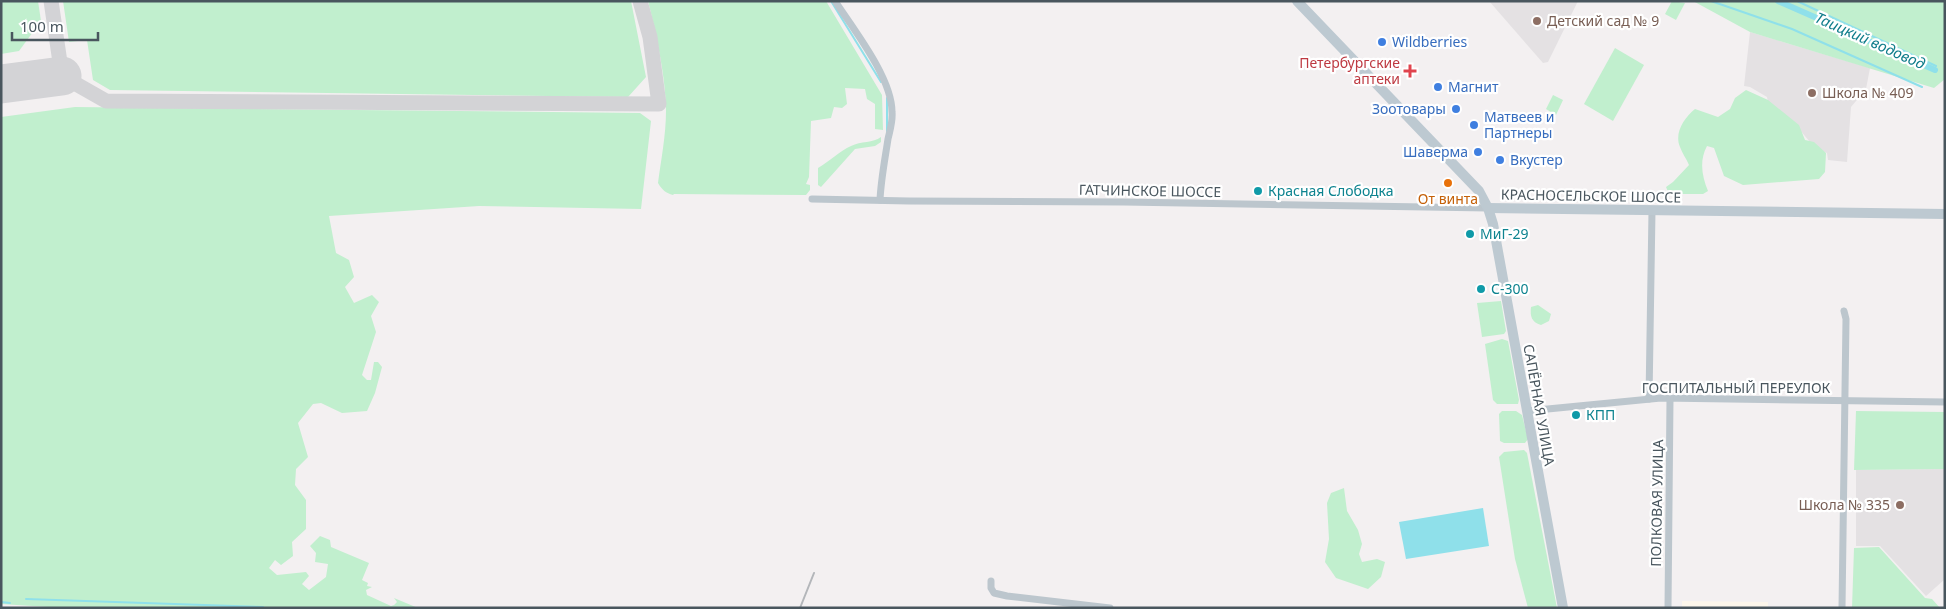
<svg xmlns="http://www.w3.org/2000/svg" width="1946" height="609" viewBox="0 0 1946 609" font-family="'Noto Sans',sans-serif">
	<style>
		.commercial { fill: #fcf6eb }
		.education { fill: #e4e1e3 }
		.green { fill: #c1efce }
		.water { fill: #8fe0ea }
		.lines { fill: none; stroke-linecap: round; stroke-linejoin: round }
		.stream { stroke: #8fe0ea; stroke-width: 2 }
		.canal { stroke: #8fe0ea; stroke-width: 6 }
		.taxiway { stroke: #d3d3d6; stroke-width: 15 }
		.runway { stroke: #d3d3d6; stroke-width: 39 }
		.street { stroke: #bcc6cd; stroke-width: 7 }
		.secondary { stroke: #bdc9d1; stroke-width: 10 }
		.rail { stroke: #b3b6ba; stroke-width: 2 }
		.education-dot { fill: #8d6e63; stroke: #fff; stroke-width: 2 }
		.shop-dot { fill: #3f7fe0; stroke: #fff; stroke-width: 2 }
		.health-dot { fill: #e0444e; stroke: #fff; stroke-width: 2 }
		.food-dot { fill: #e8710a; stroke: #fff; stroke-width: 2 }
		.culture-dot { fill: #0f9aa8; stroke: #fff; stroke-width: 2 }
		.labels { text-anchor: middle; stroke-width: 4.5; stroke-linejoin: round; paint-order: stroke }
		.education-label { font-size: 14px; fill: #785e54; stroke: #fff; text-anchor: start }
		.shop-label { font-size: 14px; fill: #366cbe; stroke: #fff; text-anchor: start }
		.health-label { font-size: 14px; fill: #be3a42; stroke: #fff; text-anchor: end }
		.street-label { font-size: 14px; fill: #49565e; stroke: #fff }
		.culture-label { font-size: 14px; fill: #0d838f; stroke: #fff; text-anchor: start }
		.food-label { font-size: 14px; fill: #c56008; stroke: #fff }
		.water-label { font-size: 15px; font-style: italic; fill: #107d8b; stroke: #fff }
	</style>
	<rect width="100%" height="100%" fill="#f3f0f1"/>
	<path class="commercial" d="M1682,601L1768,602V608H1682Z"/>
	<g class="education">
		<path d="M1489,1H1578L1548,62L1543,63Z"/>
		<path d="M1750,32L1870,68L1866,89L1851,107L1847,162L1828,160L1827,153L1815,148L1794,123H1772L1767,97L1750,87L1744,86Z"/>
		<path d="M1945,469V579L1926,596L1880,546H1856V470Z"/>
	</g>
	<g class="green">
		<path d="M1,1H38L41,21L19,51L1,54Z"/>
		<path d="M63,1H631L646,77L628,97L110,90L93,80L87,40L69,42Z"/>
		<path d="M648,1H826L882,95L883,130L875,129V104L867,99L865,89L845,88L847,104L842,108L834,107L831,118L811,121L809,177L806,184L810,185V190L806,195L674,194L673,195C666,193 662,190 658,183C661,160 666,135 666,111C666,78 656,33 648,1Z"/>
		<path d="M1672,1L1685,3L1676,20L1665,14Z"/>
		<path d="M1693,1H1945V79L1934,88L1750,32Z"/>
		<path d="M1615,48L1644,65L1613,121L1584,104Z"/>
		<path d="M1746,90L1768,100L1799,125L1805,140L1814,142L1826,153L1825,172L1819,179L1743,185L1724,176L1714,148L1707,146C1699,161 1702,176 1708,191L1703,194H1669L1666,187L1673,182L1689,165C1686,158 1682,153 1680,147C1674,133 1684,118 1695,109L1718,117L1730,109L1735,98Z"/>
		<path d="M1553,95L1563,100L1556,115L1546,109Z"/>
		<path d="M75,107L640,113L651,121L641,209L479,206L329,216L336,253L349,260L354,277L345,287L354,303L372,295L379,302L371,316L376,332L362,375L367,380H371L374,362H378L382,367L375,393L367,411L342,413L321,403L313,404L298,423L308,457L296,469L295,485L306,500V529L292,542L293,556L281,565L275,560L269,568L277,575L306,572L309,576L302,584L309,590L326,577L328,564L315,562L316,553L310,546L320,536L330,540L331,547L369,563L362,580L368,583L367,586L372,587L366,590L367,595L391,606L394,605L397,602L394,598L418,608H64L1,604V117Z"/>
		<path d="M881,137V142L875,146L855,149L821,187L818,185V168C830,161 840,151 851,146C861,141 873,143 881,137Z"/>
		<path d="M1501,301L1506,331L1504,334L1482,337L1477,303Z"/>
		<path d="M1538,305L1551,314L1549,321L1541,325C1531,322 1530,316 1531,307Z"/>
		<path d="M1502,339L1508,341L1519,400L1518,404H1497L1493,400L1485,344Z"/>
		<path d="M1502,411H1516L1522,415L1528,439L1525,443H1504L1500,441L1499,414Z"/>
		<path d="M1856,411L1945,412V469L1854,470Z"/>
		<path d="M1524,450L1527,453L1557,608H1528L1515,559L1499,457L1504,452Z"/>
		<path d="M1344,488L1347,511L1358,530L1362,544L1359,554L1362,562L1377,559L1385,562L1381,577L1368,589L1336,578L1325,562L1329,539L1327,503L1331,493Z"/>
		<path d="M1879,547L1925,598L1932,599L1940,608H1852L1854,548Z"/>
	</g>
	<path class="water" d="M1483,508L1489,546L1406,559L1399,522Z"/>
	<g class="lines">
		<g class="stream">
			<path d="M831,1L881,82"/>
			<path d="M1711,1L1792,29L1922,87"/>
			<path d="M1797,1L1936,66"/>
			<path d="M887,131V98"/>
			<path d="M26,599L263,607"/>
			<path d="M1,602L10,603"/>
		</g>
		<path class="canal" d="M1778,1L1935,70"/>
		<path class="taxiway" d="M51,1L62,76L106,101L659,104L650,37L640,1"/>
		<path class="runway" d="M1,84L62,76"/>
		<g class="street">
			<path d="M835,1C854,30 892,78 892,112C893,121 890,130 888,139C885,159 881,179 880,200"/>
			<path d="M812,199L909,201L1124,202L1488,208"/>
			<path d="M1649,399L1652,211"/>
			<path d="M1527,411L1661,398L1945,402"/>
			<path d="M991,581V588L994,593L1007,596L1110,608"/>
			<path d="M1668,608L1670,399"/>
			<path d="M1842,608L1846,319L1844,311"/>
		</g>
		<g class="secondary">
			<path d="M1297,1L1479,191L1488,208L1493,224L1563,608"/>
			<path d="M1488,208L1945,214"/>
		</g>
		<path class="rail" d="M800,608L814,573"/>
	</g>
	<g class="education-dot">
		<circle cx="1537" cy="21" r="5"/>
		<circle cx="1812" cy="93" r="5"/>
		<circle cx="1900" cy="505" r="5"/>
	</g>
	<g class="shop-dot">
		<circle cx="1382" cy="42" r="5"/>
		<circle cx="1438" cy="87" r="5"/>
		<circle cx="1456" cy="109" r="5"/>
		<circle cx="1474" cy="125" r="5"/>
		<circle cx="1478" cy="152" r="5"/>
		<circle cx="1500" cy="160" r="5"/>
	</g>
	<path class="health-dot" d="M1407.5 63.5h5v5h5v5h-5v5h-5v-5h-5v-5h5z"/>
	<circle class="food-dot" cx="1448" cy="183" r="5"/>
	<g class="culture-dot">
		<circle cx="1258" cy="191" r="5"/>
		<circle cx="1470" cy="234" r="5"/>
		<circle cx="1481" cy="289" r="5"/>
		<circle cx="1576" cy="415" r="5"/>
	</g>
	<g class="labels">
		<g class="education-label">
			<text x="1547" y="26">Детский сад № 9</text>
			<text x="1822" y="98">Школа № 409</text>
			<text x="1890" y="510" text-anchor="end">Школа № 335</text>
		</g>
		<g class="shop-label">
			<text x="1392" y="47">Wildberries</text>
			<text x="1448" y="92">Магнит</text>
			<text x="1446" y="114" text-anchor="end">Зоотовары</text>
			<text x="1484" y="122">Матвеев и<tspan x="1484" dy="16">Партнеры</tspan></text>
			<text x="1468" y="157" text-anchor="end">Шаверма</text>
			<text x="1510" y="165">Вкустер</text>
		</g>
		<g class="health-label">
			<text x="1400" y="68">Петербургские<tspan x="1400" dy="16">аптеки</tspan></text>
		</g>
		<g class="street-label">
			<text transform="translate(1150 191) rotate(1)" y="5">ГАТЧИНСКОЕ ШОССЕ</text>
			<text transform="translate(1591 196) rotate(1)" y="5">КРАСНОСЕЛЬСКОЕ ШОССЕ</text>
			<text x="1736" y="393">ГОСПИТАЛЬНЫЙ ПЕРЕУЛОК</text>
			<text transform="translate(1539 405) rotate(80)" y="5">САПЁРНАЯ УЛИЦА</text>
			<text transform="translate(1657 503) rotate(-89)" y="5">ПОЛКОВАЯ УЛИЦА</text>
		</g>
		<g class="culture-label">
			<text x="1268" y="196">Красная Слободка</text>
			<text x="1480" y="239">МиГ-29</text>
			<text x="1491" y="294">С-300</text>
			<text x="1586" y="420">КПП</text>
		</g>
		<g class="food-label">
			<text x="1448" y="204">От винта</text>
		</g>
		<g class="water-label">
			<text transform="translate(1870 41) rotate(24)" y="5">Таицкий водовод</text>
		</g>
	</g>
	<rect width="1946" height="609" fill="none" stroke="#49565e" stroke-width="5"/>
	<path d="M12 32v8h86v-8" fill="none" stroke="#49565e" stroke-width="2.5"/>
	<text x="20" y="32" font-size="15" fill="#49565e" stroke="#ffffff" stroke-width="4" paint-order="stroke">100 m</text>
</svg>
